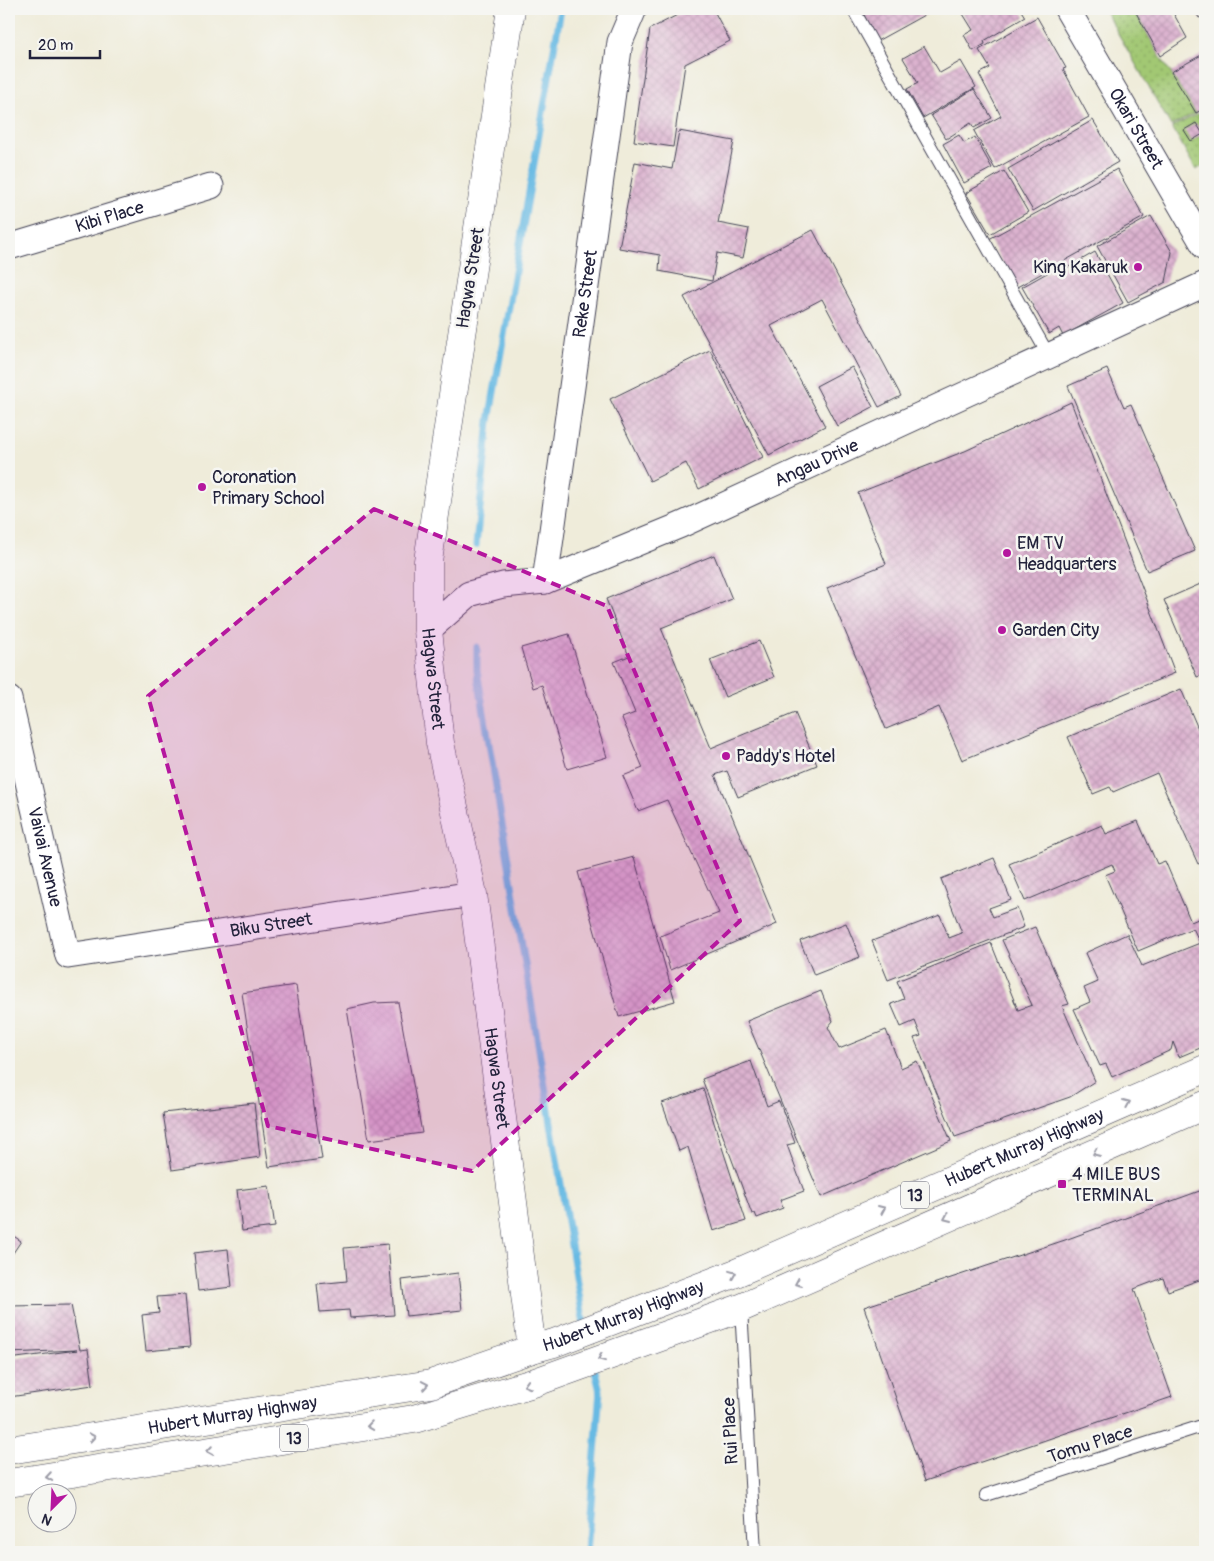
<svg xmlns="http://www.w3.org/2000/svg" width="1214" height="1561" viewBox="0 0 1214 1561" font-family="Pangolin,sans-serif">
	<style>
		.grass { fill: url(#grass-dots); stroke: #627557 }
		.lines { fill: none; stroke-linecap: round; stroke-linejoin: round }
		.stream { stroke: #67bae3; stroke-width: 7 }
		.building { fill: url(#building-cross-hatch) }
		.service-casing { stroke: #414053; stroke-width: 14 }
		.minor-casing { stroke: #414053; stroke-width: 27 }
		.tertiary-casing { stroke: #414053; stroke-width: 29 }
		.trunk-casing { stroke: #414053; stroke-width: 29 }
		.service { stroke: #fff; stroke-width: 12 }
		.minor { stroke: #fff; stroke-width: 25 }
		.tertiary { stroke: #fff; stroke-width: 28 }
		.trunk { stroke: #fff; stroke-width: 28 }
		.oneway { stroke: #9c9ca7 }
		.marked { fill: #b5179e; fill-opacity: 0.2; stroke: #b5179e; stroke-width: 4; stroke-dasharray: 10 6; stroke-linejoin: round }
		.poi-dot { fill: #b5179e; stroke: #f6f6f2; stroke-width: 2 }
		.labels { text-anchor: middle; stroke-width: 5; stroke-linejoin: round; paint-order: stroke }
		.shield { fill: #f6f6f2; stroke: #626272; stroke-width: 1 }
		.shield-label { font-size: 16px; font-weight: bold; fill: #22223b }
		.street-label { font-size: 18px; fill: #22223b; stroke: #f6f6f2 }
		.poi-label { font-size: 18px; fill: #22223b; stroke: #f6f6f2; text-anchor: start }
	</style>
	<defs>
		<pattern id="grass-dots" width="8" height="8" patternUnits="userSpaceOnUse" patternTransform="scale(1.25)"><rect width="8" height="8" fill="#a2c873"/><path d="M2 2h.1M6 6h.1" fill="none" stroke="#84a260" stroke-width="1.8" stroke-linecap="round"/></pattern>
		<pattern id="building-cross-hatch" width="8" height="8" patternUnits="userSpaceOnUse" patternTransform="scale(1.25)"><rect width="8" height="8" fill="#dcb2cf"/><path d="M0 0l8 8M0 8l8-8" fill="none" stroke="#bc99b3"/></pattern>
	</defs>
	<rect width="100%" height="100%" fill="#f6f6f2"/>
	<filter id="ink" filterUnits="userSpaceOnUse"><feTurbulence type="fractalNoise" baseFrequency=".02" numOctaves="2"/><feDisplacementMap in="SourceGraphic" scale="10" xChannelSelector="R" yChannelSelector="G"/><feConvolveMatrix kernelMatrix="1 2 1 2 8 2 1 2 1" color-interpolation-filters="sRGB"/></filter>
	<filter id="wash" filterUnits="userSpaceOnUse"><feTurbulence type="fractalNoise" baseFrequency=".0096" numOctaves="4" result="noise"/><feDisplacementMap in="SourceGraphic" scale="20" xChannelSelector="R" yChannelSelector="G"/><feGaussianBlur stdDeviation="1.12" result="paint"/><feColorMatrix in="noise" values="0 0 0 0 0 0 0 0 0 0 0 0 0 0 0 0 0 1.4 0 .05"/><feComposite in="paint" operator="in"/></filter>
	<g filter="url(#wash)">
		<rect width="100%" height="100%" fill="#efecda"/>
		<g class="grass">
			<path d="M1104,9H1134L1160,56L1196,113L1171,126Z"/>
			<path d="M1202,112L1205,118V165L1196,170L1172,127Z"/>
		</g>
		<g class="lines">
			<g class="stream">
				<path d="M476,545L489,421L561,9"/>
				<path d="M477,647V670L584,1325"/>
				<path d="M587,1552L600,1391L594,1367"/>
			</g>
		</g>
		<g id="blocks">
			<g class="building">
				<path d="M689,9H713L730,41L685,64L673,147L634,141L650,29Z"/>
				<path d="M861,9H935L877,41Z"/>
				<path d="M960,9H1020L1025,17L984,41L985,44L973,51L964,35L973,30Z"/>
				<path d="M1134,9H1171L1187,38L1160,56Z"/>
				<path d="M1194,9H1205V15L1199,18Z"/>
				<path d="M1037,17L1066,68L1063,69L1089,117L995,169L974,131L1001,116L979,74L990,68L979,50Z"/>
				<path d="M924,46L940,73L961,61L976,87L923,118L907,89L918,83L903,58Z"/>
				<path d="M1205,53V108L1196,113L1171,72Z"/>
				<path d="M974,89L992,118L974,128L971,123L946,139L931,115Z"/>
				<path d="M1093,120L1118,162L1033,211L1008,169Z"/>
				<path d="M1196,123L1203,134L1191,141L1184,130Z"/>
				<path d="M679,131L734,141L718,223L749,229L743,258L717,253L712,281L659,271L660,255L619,248L635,162L672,169Z"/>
				<path d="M959,135L964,143L975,137L992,168L964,183L943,144Z"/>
				<path d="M1117,169L1144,217L1017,287L989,239Z"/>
				<path d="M1004,171L1028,212L990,234L966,193Z"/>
				<path d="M1151,216L1172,252L1166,282L1128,302L1097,246Z"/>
				<path d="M813,230L901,396L879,407L822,299L771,326L825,426L769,455L684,297Z"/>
				<path d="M1095,252L1123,303L1063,336L1059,328L1049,334L1022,287L1063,264L1065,269Z"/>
				<path d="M710,350L763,457L699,489L686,463L650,481L610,399Z"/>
				<path d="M852,367L873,407L837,426L816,386Z"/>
				<path d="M1107,369L1124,407L1131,404L1195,551L1147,571L1068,386Z"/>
				<path d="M1071,402L1175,673L962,760L939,707L886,729L827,588L886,564L858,493L965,451Z"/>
				<path d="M714,555L732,599L661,628L711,748L795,713L817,765L738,797L727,771L715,775L777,924L670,970L660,936L719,913L667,800L638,811L623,776L643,768L622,718L635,713L614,662L629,656L606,599Z"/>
				<path d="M1205,582V674L1197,677L1164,600Z"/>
				<path d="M569,634L607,757L567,769L542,685L533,688L521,648Z"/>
				<path d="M759,641L774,677L725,697L710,660Z"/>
				<path d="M1181,689L1205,745V861L1198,864L1157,773L1113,792L1110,787L1093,794L1068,737Z"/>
				<path d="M1138,821L1157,864L1165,861L1191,922L1205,916V1046L1179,1057L1173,1042L1171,1050L1112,1077L1106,1064L1100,1066L1074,1009L1090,1002L1084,988L1098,982L1085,953L1127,934L1142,966L1200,943L1193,928L1138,951L1105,875L1115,871L1112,864L1025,901L1009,864L1102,825L1106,834Z"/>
				<path d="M634,857L675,1001L619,1017L578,872Z"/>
				<path d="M994,858L1011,900L989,908L993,917L1017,908L1024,927L888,980L872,941L940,915L949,938L962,933L941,879Z"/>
				<path d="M846,923L860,957L814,975L800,941Z"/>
				<path d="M1035,927L1069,1004L1062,1006L1095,1081L1070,1097L955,1137L914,1038L921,1036L915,1021L901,1027L891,1004L904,999L897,981L991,943L1018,1010L1032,1005L1002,940Z"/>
				<path d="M296,985L322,1159L269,1167L242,993Z"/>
				<path d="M821,991L833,1021L828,1027L839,1049L886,1030L901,1068L917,1061L951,1141L821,1197L747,1021Z"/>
				<path d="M398,1002L422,1133L369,1140L347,1009L374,1003Z"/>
				<path d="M751,1061L767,1106L779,1101L795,1143L787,1145L804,1191L780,1200L783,1208L757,1218L755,1213L752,1214L702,1079Z"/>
				<path d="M703,1089L746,1221L713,1231L688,1147L679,1151L662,1103Z"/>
				<path d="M254,1103L260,1157L172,1170L163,1113Z"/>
				<path d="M269,1186L275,1227L242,1231L237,1190Z"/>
				<path d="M1205,1189V1278L1168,1291L1163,1278L1134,1289L1172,1397L925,1481L864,1307L1065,1240Z"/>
				<path d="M9,1233L21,1241L9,1259Z"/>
				<path d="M388,1244L394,1315L350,1318L349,1310L320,1312L317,1284L347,1281L344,1248Z"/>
				<path d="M228,1249L232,1287L198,1291L194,1253Z"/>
				<path d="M458,1273L462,1310L406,1316L402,1280Z"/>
				<path d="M185,1295L190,1347L146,1351L142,1315L159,1313L157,1297Z"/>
				<path d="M71,1305L80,1350L88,1349L93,1385L9,1397V1359L77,1350L9,1353V1306Z"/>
			</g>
		</g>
	</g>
	<g filter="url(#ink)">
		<use href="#blocks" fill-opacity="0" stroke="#414053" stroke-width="1"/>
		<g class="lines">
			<g class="service-casing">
				<g id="service">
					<path d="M853,9L1049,356"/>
					<path d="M741,1308L755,1552"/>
					<path d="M986,1495L1205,1425"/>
				</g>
			</g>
			<g class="minor-casing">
				<g id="minor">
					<path id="s1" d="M1067,9L1205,247"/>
					<path id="s2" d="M9,247L211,186"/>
					<path id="s3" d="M545,581L620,42L634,9"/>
					<path id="s4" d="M428,630L469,594L503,585L545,581L681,525L1205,284"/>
					<path id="s5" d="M9,699L68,956L473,894"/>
				</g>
			</g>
			<g class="tertiary-casing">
				<g id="tertiary">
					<path id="s6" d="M511,9L428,561V630L440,743L473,894L532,1349"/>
				</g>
			</g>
			<g class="trunk-casing">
				<g id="trunk">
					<path id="s7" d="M9,1450L431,1384L532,1349L554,1343L736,1273L1205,1069"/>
					<path d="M9,1483L414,1419L533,1383L741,1308L1205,1105"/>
				</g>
			</g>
			<use href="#service" class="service"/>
			<use href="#minor" class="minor"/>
			<use href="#tertiary" class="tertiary"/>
			<use href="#trunk" class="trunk"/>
		</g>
		<defs><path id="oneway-chevron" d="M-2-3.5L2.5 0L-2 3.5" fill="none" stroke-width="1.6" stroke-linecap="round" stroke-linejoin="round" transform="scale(1.25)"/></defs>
		<g class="oneway">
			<use href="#oneway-chevron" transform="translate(1127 1103) rotate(-23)"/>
			<use href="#oneway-chevron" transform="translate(1096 1153) rotate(156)"/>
			<use href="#oneway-chevron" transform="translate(882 1209) rotate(-23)"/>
			<use href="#oneway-chevron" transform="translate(947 1218) rotate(156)"/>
			<use href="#oneway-chevron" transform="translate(733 1274) rotate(-22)"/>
			<use href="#oneway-chevron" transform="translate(798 1283) rotate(156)"/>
			<use href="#oneway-chevron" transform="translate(601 1358) rotate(158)"/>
			<use href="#oneway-chevron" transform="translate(425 1385) rotate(-10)"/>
			<use href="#oneway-chevron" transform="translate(527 1385) rotate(163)"/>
			<use href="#oneway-chevron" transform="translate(370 1426) rotate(171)"/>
			<use href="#oneway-chevron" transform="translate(92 1437) rotate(-9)"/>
			<use href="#oneway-chevron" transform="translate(210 1451) rotate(171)"/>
			<use href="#oneway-chevron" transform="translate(49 1477) rotate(171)"/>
		</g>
	</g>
	<path class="marked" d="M374,509L607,606L740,921L472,1171L268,1126L148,696Z"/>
	<g class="poi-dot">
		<circle cx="1138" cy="267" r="5"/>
		<circle cx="202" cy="487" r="5"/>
		<circle cx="1007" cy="553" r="5"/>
		<circle cx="1002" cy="630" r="5"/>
		<circle cx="726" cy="756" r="5"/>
		<rect x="1057" y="1179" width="10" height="10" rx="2.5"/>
	</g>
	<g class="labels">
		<g class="shield">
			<rect x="901" y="1181.5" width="28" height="27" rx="4"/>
			<rect x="280" y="1424.5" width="28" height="27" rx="4"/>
		</g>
		<g class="shield-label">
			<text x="915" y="1201">13</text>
			<text x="294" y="1444">13</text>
		</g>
		<g class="street-label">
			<text dy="6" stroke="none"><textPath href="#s1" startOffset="138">Okari Street</textPath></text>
			<text dy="6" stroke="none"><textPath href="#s2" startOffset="105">Kibi Place</textPath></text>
			<text transform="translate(470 278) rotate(-81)" y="6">Hagwa Street</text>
			<text dy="6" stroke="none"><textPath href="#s3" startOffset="290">Reke Street</textPath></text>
			<text dy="6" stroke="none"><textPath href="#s4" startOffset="428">Angau Drive</textPath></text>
			<text dy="6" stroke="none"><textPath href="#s6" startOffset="676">Hagwa Street</textPath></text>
			<text dy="6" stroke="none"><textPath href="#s5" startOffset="162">Vaivai Avenue</textPath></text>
			<text dy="6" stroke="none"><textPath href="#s5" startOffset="469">Biku Street</textPath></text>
			<text dy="6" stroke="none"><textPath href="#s6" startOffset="1081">Hagwa Street</textPath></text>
			<text dy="6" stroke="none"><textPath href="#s7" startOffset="1066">Hubert Murray Highway</textPath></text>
			<text dy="6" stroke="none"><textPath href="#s7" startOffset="631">Hubert Murray Highway</textPath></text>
			<text dy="6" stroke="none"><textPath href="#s7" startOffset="226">Hubert Murray Highway</textPath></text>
			<text transform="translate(730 1431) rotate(-93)" y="6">Rui Place</text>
			<text transform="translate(1090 1444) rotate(-18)" y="6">Tomu Place</text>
		</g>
		<g class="poi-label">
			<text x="1128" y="273" text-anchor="end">King Kakaruk</text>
			<text x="212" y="483">Coronation<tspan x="212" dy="21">Primary School</tspan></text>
			<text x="1017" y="549">EM TV<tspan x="1017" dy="21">Headquarters</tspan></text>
			<text x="1012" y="636">Garden City</text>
			<text x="736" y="762">Paddy's Hotel</text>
			<text x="1072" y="1180">4 MILE BUS<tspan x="1072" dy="21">TERMINAL</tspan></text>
		</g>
	</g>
	<rect width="1214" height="1561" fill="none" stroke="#f6f6f2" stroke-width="30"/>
	<g transform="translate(52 1508) rotate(204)"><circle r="24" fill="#f6f6f2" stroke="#a1a1a9"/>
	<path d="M0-4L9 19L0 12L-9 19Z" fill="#b5179e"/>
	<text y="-8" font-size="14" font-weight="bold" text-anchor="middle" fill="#22223b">N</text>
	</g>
	<path d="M30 50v8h70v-8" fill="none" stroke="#22223b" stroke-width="2.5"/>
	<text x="38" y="50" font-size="15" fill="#22223b" stroke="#f6f6f2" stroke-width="4" paint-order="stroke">20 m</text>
</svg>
